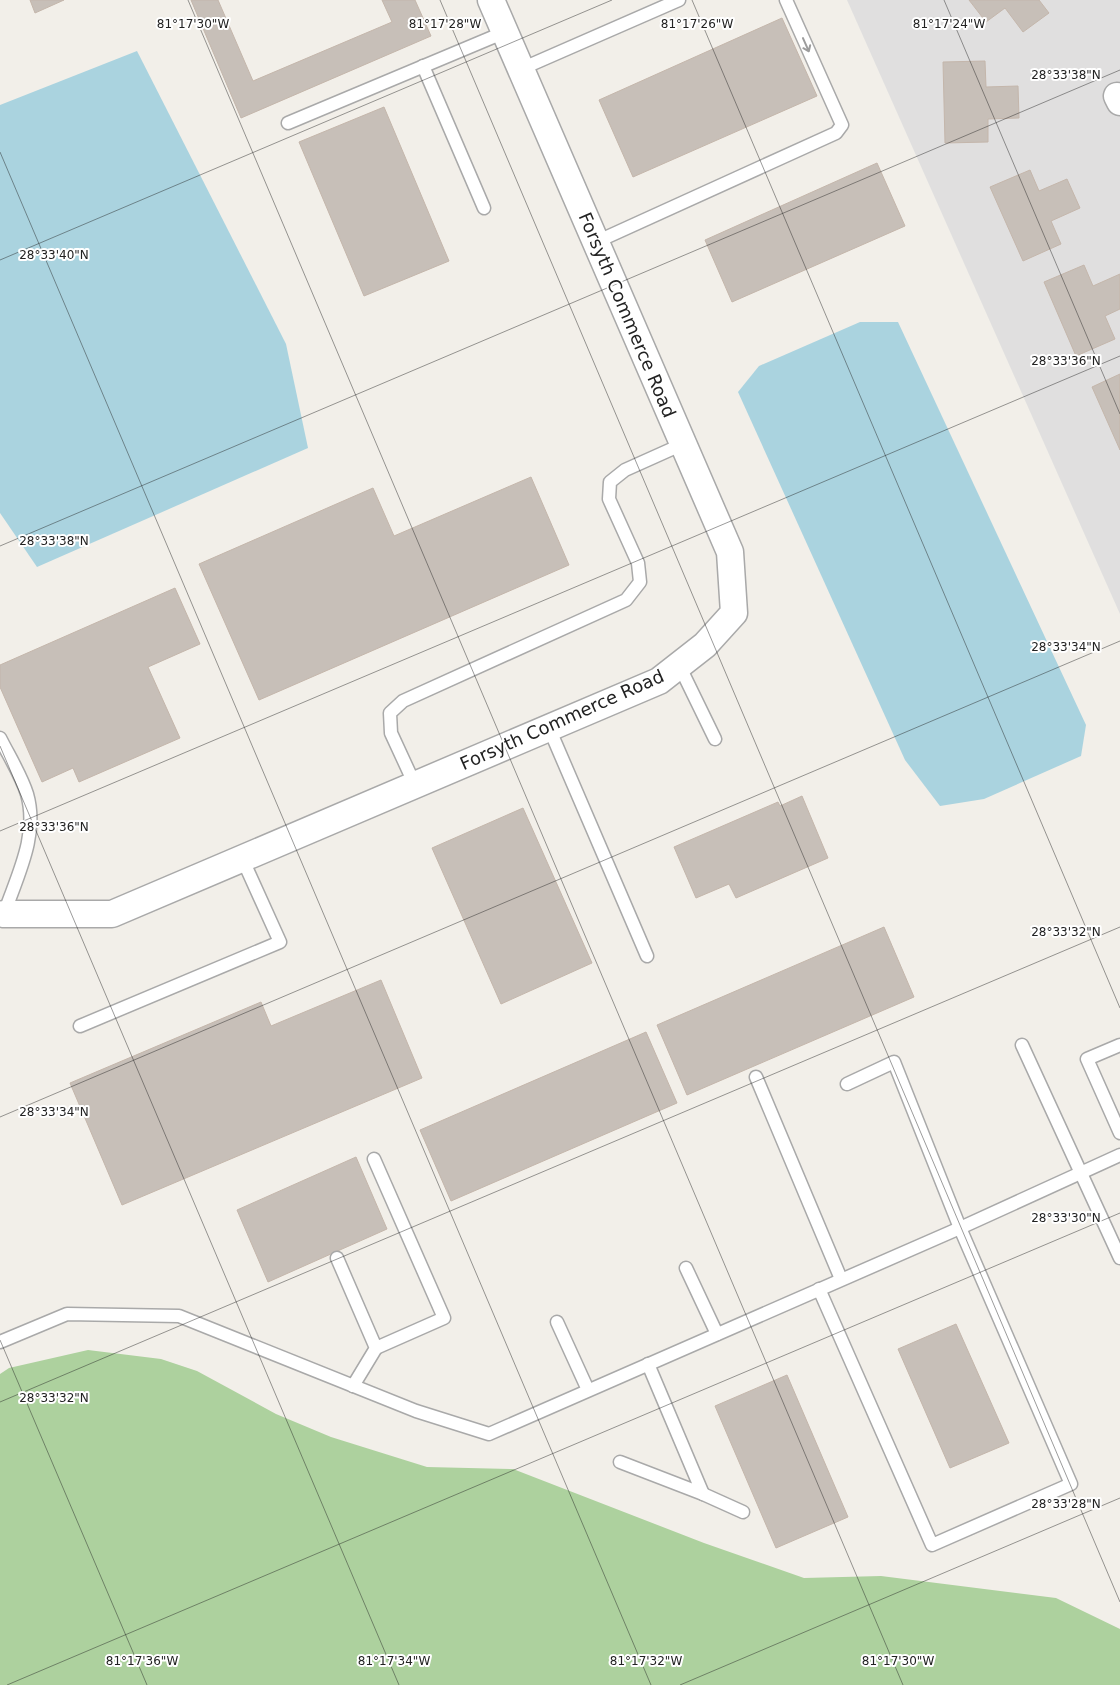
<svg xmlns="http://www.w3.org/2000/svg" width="1120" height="1685" viewBox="0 0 1120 1685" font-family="'DejaVu Sans',sans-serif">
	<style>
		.residential { fill: #e0dfdf }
		.forest { fill: #add19e }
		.water { fill: #aad3df }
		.building { fill: #c7bfb8; stroke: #c4b6ab }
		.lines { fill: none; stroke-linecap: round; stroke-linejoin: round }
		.service-casing { stroke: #a9a9a9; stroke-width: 15 }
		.minor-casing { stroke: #a9a9a9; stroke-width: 29 }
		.service { stroke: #fff; stroke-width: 12 }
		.minor { stroke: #fff; stroke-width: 26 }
		.oneway { stroke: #9c9c9c }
		.ticks { fill: none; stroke: #222; stroke-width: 1; stroke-opacity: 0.45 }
		.labels { text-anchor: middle; stroke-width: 4; stroke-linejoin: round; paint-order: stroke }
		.street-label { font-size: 18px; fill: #222; stroke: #fff }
		.ticks-label { font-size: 12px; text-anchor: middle; fill: #222; stroke: #fff; stroke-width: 4; stroke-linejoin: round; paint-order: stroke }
	</style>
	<rect width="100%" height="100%" fill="#f2efe9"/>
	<path class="residential" d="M847,0H1120V614Z"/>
	<path class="forest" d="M88,1350L161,1359L197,1371L276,1414L331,1437L427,1467L513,1469L704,1543L804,1578L881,1576L1056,1598L1120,1629V1685H0V1374L9,1368Z"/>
	<g class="water">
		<path d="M137,51L286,344L308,448L37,567L0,513V105Z"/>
		<path d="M860,322H898L1086,725L1081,756L984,799L940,806L905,760L738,392L759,366Z"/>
	</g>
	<g class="building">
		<path d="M30,0H64L35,13Z"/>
		<path d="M191,0H218L253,81L392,22L382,0H415L431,36L241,118Z"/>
		<path d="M969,0H1039L1049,13L1023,32L1005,8L986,22Z"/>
		<path d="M782,18L817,96L633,177L599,100Z"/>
		<path d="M985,61L986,87L1018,86L1019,118L988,119V142L945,143L943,62Z"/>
		<path d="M384,107L449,261L364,296L299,142Z"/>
		<path d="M877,163L905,226L732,302L705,240Z"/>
		<path d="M1030,170L1039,191L1067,179L1080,208L1051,221L1061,244L1023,261L990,187Z"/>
		<path d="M1084,265L1093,286L1120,274V309L1105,316L1115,339L1076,356L1044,282Z"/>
		<path d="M1120,374V450L1092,387Z"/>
		<path d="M531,477L569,565L259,700L199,564L373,488L394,536Z"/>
		<path d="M175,588L200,644L148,667L180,738L79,782L73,768L42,782L0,687V665Z"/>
		<path d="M802,796L828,858L736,898L729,884L696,898L674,847L778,802L780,806Z"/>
		<path d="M523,808L592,963L501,1004L432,848Z"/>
		<path d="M884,927L914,997L687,1095L657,1025Z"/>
		<path d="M381,980L422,1078L122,1205L70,1083L261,1002L271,1026Z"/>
		<path d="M646,1032L677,1103L451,1201L420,1130Z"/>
		<path d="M356,1157L387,1229L268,1282L237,1210Z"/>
		<path d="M956,1324L1009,1443L950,1468L898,1349Z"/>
		<path d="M787,1375L848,1517L776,1548L715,1406Z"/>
	</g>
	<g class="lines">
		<g class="service-casing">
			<g id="service">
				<path d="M423,66L484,208"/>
				<path d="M521,69L679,0"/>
				<path d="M288,123L505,32"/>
				<path d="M596,242L836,133L842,125L786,0"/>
				<path d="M679,665L715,739"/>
				<path d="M549,728L647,956"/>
				<path d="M0,738C9,756 21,775 27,794C39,835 17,876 4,914"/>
				<path d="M415,785L391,733L390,713L403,701L626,600L640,582L638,563L609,499L610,482L625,470L683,444"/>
				<path d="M80,1026L280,942L242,858"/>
				<path d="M1022,1045L1120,1258"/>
				<path d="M1120,1045L1087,1059L1120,1133"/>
				<path d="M756,1077L841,1279"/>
				<path d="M374,1159L444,1318L376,1348"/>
				<path d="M337,1258L376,1348L353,1386"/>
				<path d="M686,1268L717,1334"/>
				<path d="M819,1289L932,1545L1071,1484L960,1228L894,1062L847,1084"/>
				<path d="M557,1322L588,1390"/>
				<path d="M0,1342L67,1314L179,1316L416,1411L489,1434L960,1228L1120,1155"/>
				<path d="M620,1462L703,1494L648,1364"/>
				<path d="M703,1494L743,1512"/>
			</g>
		</g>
		<g class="minor-casing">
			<g id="minor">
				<path d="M1117,96L1120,102"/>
				<path d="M4,914H112L659,681L705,645L734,613L730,552L491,0"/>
			</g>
		</g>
		<use href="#service" class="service"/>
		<use href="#minor" class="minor"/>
	</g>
	<defs><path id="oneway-shaft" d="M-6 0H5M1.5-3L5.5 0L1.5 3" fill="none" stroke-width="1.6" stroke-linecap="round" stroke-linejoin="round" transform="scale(1.25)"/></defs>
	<use class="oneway" href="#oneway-shaft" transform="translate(806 45) rotate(66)"/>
	<path class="ticks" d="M188,0L903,1685M440,0L1120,1602M692,0L1120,1008M944,0L1120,414M0,152L651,1685M0,260L612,0M0,546L1120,70M0,746L399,1685M0,831L1120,356M0,1117L1120,641M0,1340L147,1685M0,1402L1120,927M7,1685L1120,1213M680,1685L1120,1498"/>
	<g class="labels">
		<g class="street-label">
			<text transform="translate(627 315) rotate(67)" y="6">Forsyth Commerce Road</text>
			<text transform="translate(562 720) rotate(-24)" y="6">Forsyth Commerce Road</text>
		</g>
	</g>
	<g class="ticks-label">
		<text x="193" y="28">81°17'30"W</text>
		<text x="445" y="28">81°17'28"W</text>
		<text x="697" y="28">81°17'26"W</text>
		<text x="949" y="28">81°17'24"W</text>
		<text x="1066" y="79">28°33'38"N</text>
		<text x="54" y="259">28°33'40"N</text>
		<text x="1066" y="365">28°33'36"N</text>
		<text x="54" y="545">28°33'38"N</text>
		<text x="1066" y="651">28°33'34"N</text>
		<text x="54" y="831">28°33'36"N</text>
		<text x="1066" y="936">28°33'32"N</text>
		<text x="54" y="1116">28°33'34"N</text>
		<text x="1066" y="1222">28°33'30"N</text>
		<text x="54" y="1402">28°33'32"N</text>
		<text x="1066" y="1508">28°33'28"N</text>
		<text x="142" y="1665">81°17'36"W</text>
		<text x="394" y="1665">81°17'34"W</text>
		<text x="646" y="1665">81°17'32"W</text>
		<text x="898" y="1665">81°17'30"W</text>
	</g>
</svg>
